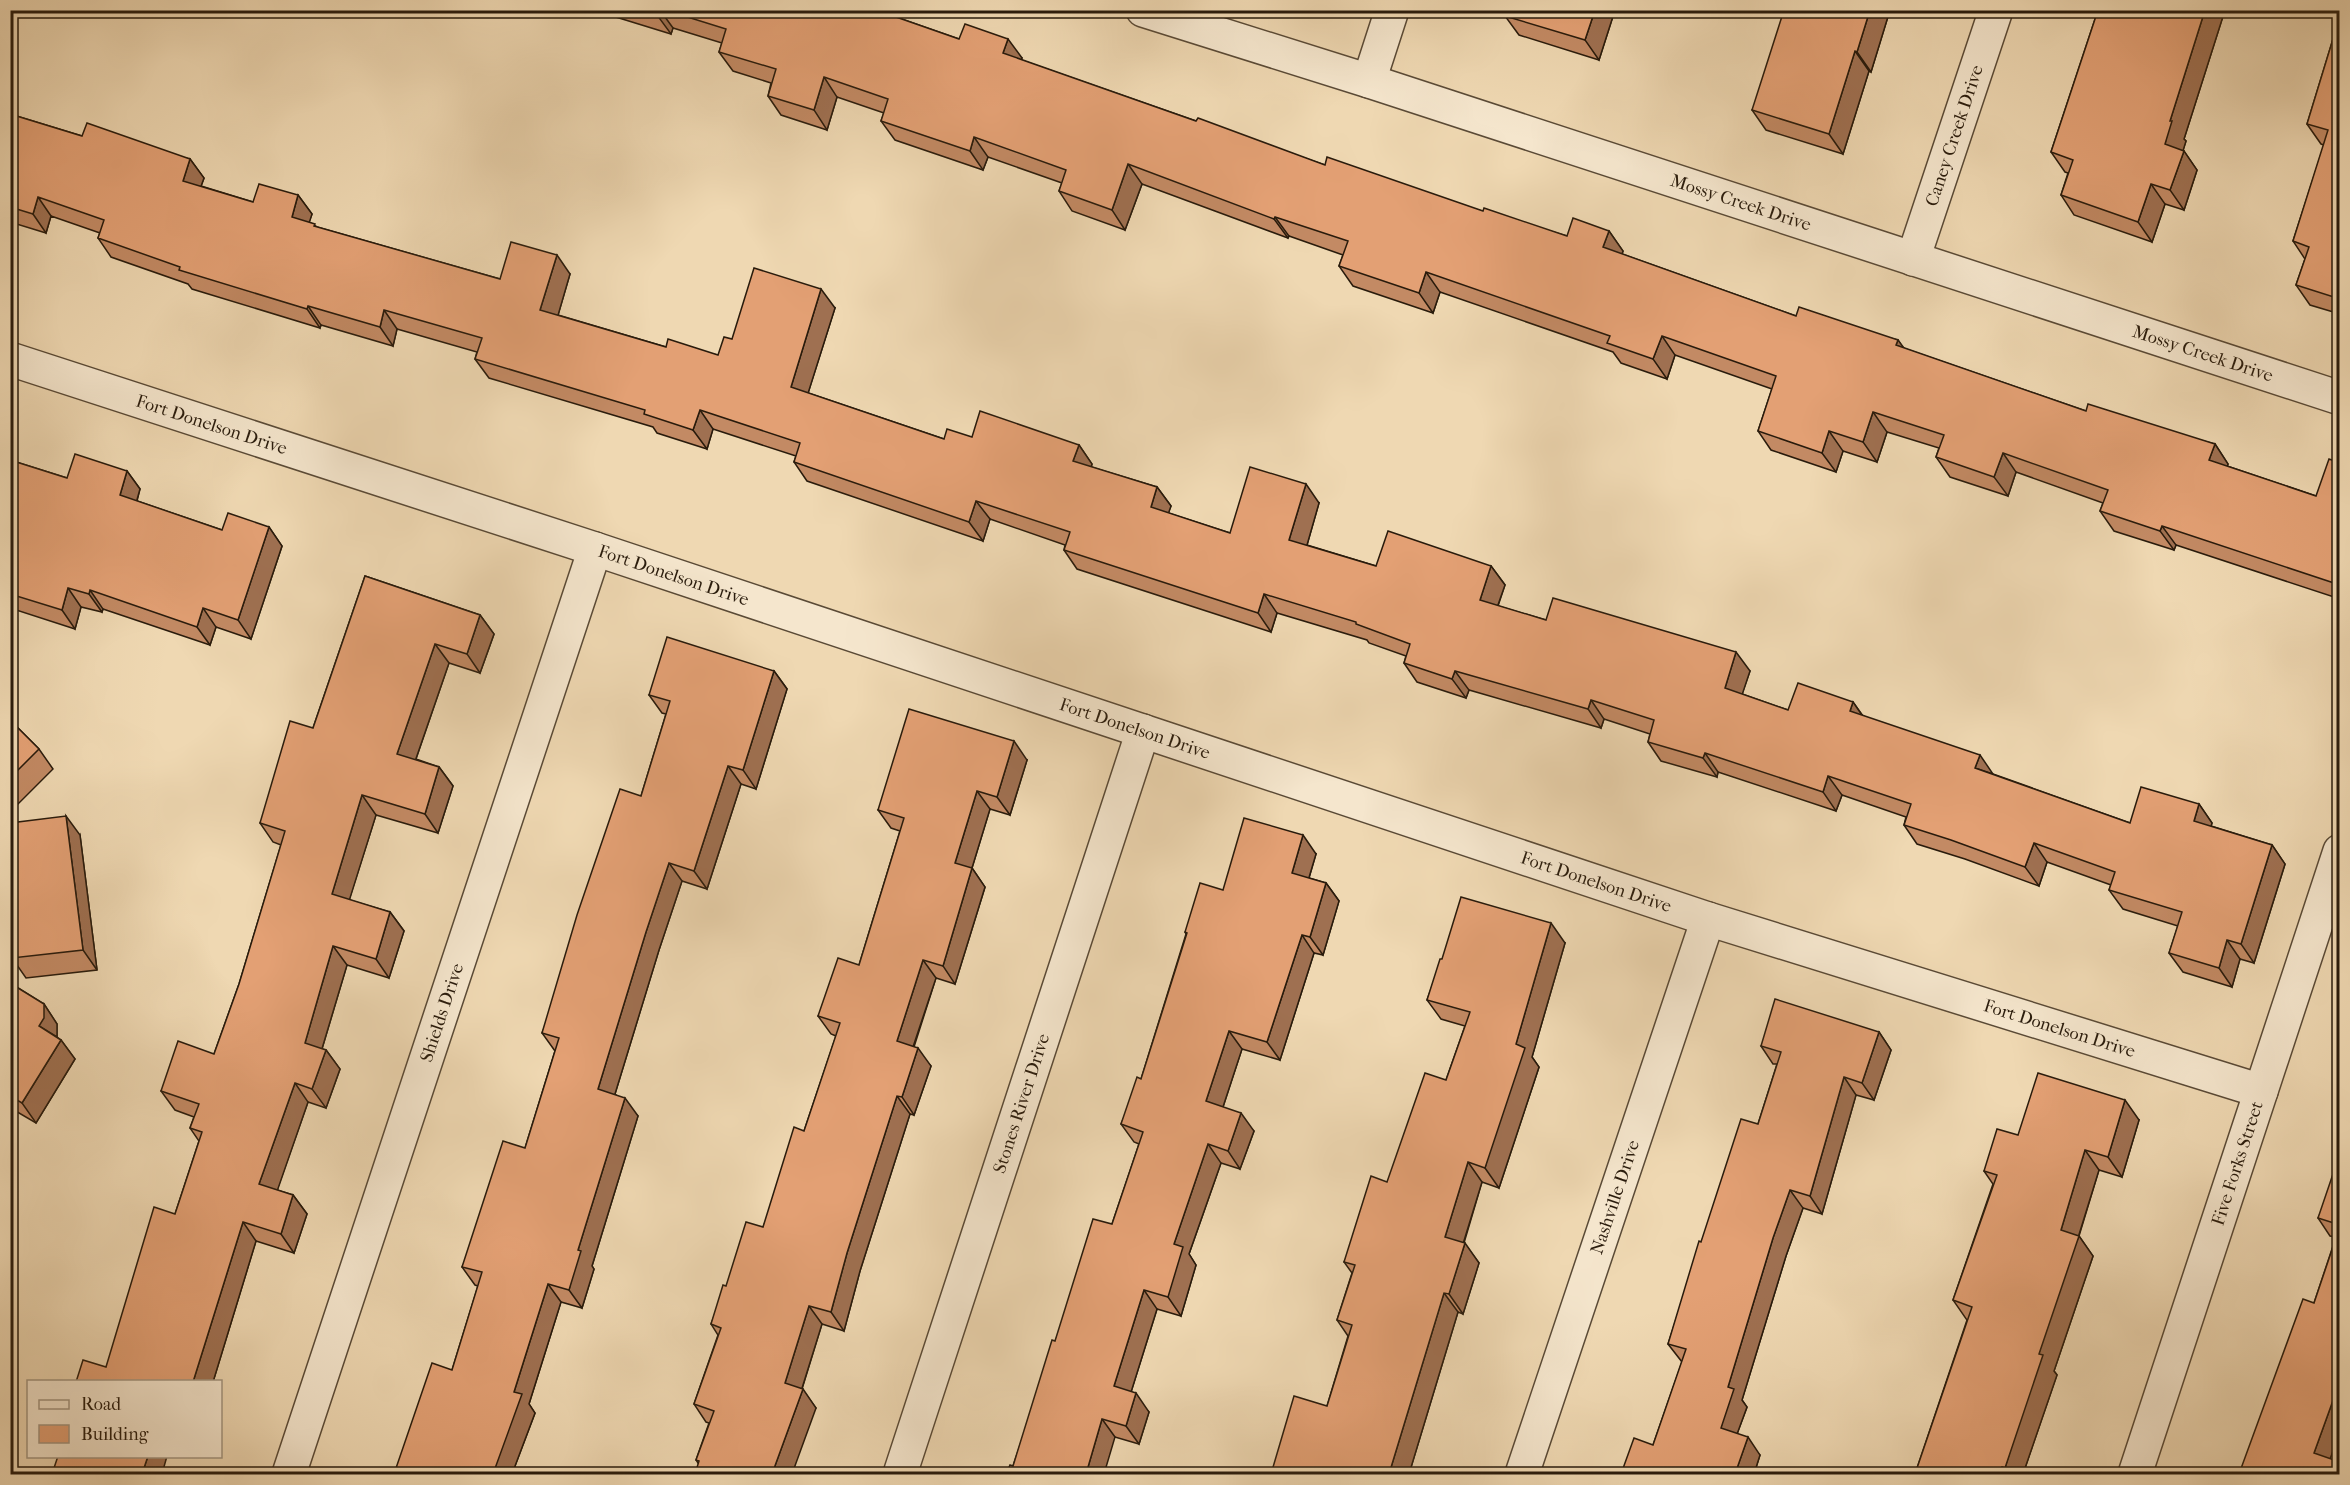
<svg xmlns="http://www.w3.org/2000/svg" width="2350" height="1485" viewBox="0 0 2350 1485" font-family="'IM FELL French Canon',serif">
	<style>
		.lines { fill: none; stroke-linecap: round; stroke-linejoin: round }
		.minor-casing { stroke: #5a4a36; stroke-width: 36 }
		.minor { stroke: #f5e6cd; stroke-width: 33 }
		.wall { fill: #c38a64; stroke: #291b0c; stroke-width: 1.5 }
		.shaded-wall { fill: #9f7051; stroke: #291b0c; stroke-width: 1.5 }
		.building { fill: #e3a074; stroke: #291b0c; stroke-width: 1.5 }
		.labels { text-anchor: middle; stroke-width: 5; stroke-linejoin: round; paint-order: stroke }
		.street-label { font-size: 18px; fill: #291b0c; stroke: #f5e6cd }
	</style>
	<rect width="100%" height="100%" fill="#efd8b2"/>
	<filter id="stains"><feTurbulence type="fractalNoise" baseFrequency=".00333" numOctaves="4"/><feColorMatrix values="0 0 0 0 .2 0 0 0 0 .09 0 0 0 0 .02 0 0 0 .5 -.17"/></filter>
	<radialGradient id="worn" r=".72"><stop offset=".6" stop-color="#630" stop-opacity="0"/><stop offset="1" stop-color="#630" stop-opacity=".3"/></radialGradient>
	<g class="lines">
		<g class="minor-casing">
			<g id="minor">
				<path id="s1" d="M1143,10L1369,81L2340,398"/>
				<path d="M1369,81L1392,10"/>
				<path id="s2" d="M1913,259L1996,10"/>
				<path id="s3" d="M10,359L595,549L1708,919L2261,1091"/>
				<path id="s4" d="M289,1474L595,549"/>
				<path id="s5" d="M900,1474L1143,731"/>
				<path id="s6" d="M1522,1474L1708,919"/>
				<path id="s7" d="M2135,1474L2340,851"/>
			</g>
		</g>
		<use href="#minor" class="minor"/>
	</g>
	<g class="wall">
		<path d="M593,10H876L959,39L1022,58L1021,60L1196,121L1325,165L1567,236L1609,231L1623,251L1622,254L1796,316L1898,340L1903,348L2086,411L2215,444L2228,464L2227,466L2316,496L2340,463V599L2176,545L2174,550L2114,531L2100,511L2103,503L2016,472L2008,496L1950,477L1936,457L1939,448L1887,432L1877,462L1843,451L1836,472L1771,450L1758,431L1772,389L1675,355L1667,379L1621,363L1613,352L1440,292L1433,313L1353,286L1339,266L1343,255L1289,236L1288,238L1142,184L1125,230L1072,211L1059,191L1062,183L988,157L983,170L895,140L881,121L884,113L837,97L827,130L781,115L768,96L771,83L733,71L719,52L722,43L673,28L671,34Z"/>
		<path d="M1615,10L1599,60L1519,35L1505,16Z"/>
		<path d="M1890,10L1871,72L1869,71L1843,154L1766,130L1752,110Z"/>
		<path d="M2098,10H2225L2184,139L2186,141L2183,150L2197,170L2184,210L2165,204L2152,242L2074,215L2061,195L2068,173L2065,172L2051,152Z"/>
		<path d="M2340,16V314L2310,305L2296,285L2305,259L2293,241L2324,145L2321,144L2307,124Z"/>
		<path d="M10,114L82,136L190,159L204,178L201,186L253,202L298,195L312,214L309,222L317,227L500,279L570,274L558,315L666,347L718,355L732,339L835,308L808,393L944,439L972,437L1079,445L1092,464L1091,467L1157,487L1171,506L1168,513L1230,533L1319,503L1307,545L1376,566H1491L1505,585L1498,606L1546,620L1750,671L1742,694L1788,710L1853,702L1863,716L1993,774L2130,823L2199,804L2212,823L2211,826L2272,845L2285,864L2254,963L2240,959L2232,987L2183,972L2169,953L2178,926L2123,909L2109,890L2111,885L2047,862L2039,886L1965,859L1917,844L1904,825L1906,817L1842,795L1836,811L1718,772L1717,777L1661,761L1648,742L1650,734L1604,719L1601,728L1469,690L1466,698L1417,682L1404,663L1406,656L1369,643L1367,640L1277,613L1271,632L1077,569L1064,550L1065,545L990,519L983,541L807,481L794,462L796,456L713,429L707,449L657,433L653,427L489,378L475,359L477,352L397,329L393,346L321,325L320,328L192,289L188,284L111,257L98,238L100,233L51,216L46,233L10,222Z"/>
		<path d="M10,460L67,478L127,471L140,489L137,501L222,530L269,527L282,546L251,639L216,627L210,645L103,609L102,612L81,607L75,629L10,608Z"/>
		<path d="M365,576L480,615L494,634L480,673L449,663L416,759L439,767L453,786L438,833L376,815L349,900L390,912L404,931L389,978L347,965L322,1049L326,1050L340,1069L326,1108L308,1102L277,1190L293,1195L307,1214L294,1253L256,1241L213,1382H76L106,1367L175,1214L199,1141L190,1128L194,1117L175,1110L161,1091L214,1054L239,984L281,845L273,842L260,823L313,728Z"/>
		<path d="M774,671L787,689L756,789L741,784L707,889L682,881L659,950L615,1094L638,1116L592,1266L594,1269L582,1308L561,1302L529,1404L535,1413L512,1474H394L452,1370L478,1286L475,1285L462,1267L525,1148L555,1051L542,1033L641,796L666,714L662,713L649,695Z"/>
		<path d="M10,720L39,749L53,769L10,812Z"/>
		<path d="M1027,760L1010,815L990,809L972,868L985,887L955,984L936,978L914,1047L931,1066L914,1115L910,1114L860,1271L844,1331L822,1324L802,1389L816,1408L698,1463L696,1460L709,1423L706,1422L694,1404L718,1335L711,1324L726,1286L763,1227L804,1131L836,1036L831,1034L818,1016L859,965L900,831L891,828L878,810Z"/>
		<path d="M80,835L97,970L26,978L12,958Z"/>
		<path d="M1316,854L1309,878L1326,883L1339,901L1323,955L1314,953L1280,1060L1242,1049L1223,1107L1254,1131L1240,1169L1221,1163L1189,1254L1196,1265L1181,1316L1157,1309L1131,1392L1149,1412L1139,1444L1115,1437L1013,1466L1055,1341L1112,1224L1139,1144L1134,1142L1121,1124L1141,1079L1186,934L1185,932L1223,890Z"/>
		<path d="M1565,943L1532,1057L1539,1067L1499,1188L1482,1182L1464,1243L1479,1263L1463,1314L1458,1312L1409,1474H1271L1327,1406L1348,1336L1337,1320L1352,1273L1344,1262L1387,1182L1446,1080L1465,1026L1441,1019L1427,1000L1442,959Z"/>
		<path d="M10,983L44,1004L57,1024V1037L61,1040L75,1059L36,1123L14,1110L10,1115Z"/>
		<path d="M1879,1032L1891,1050L1874,1100L1856,1095L1822,1214L1803,1208L1786,1256L1742,1400L1747,1407L1737,1434L1760,1455L1754,1474H1621L1653,1445L1682,1362L1668,1344L1701,1242L1758,1124L1777,1064H1773L1761,1046Z"/>
		<path d="M2139,1120L2122,1177L2099,1170L2079,1236L2093,1256L2054,1371L2057,1375L2023,1474H1915L1967,1320L1953,1300L1993,1184L1984,1171L2018,1135Z"/>
		<path d="M2340,1173V1432L2330,1459L2239,1474L2314,1303L2336,1237L2330,1236L2318,1218Z"/>
	</g>
	<g class="shaded-wall">
		<path d="M659,10H660L673,28L671,34L657,15Z"/>
		<path d="M1595,10H1615L1599,60L1585,40Z"/>
		<path d="M1870,10H1890L1871,72L1857,52Z"/>
		<path d="M2205,10H2225L2184,139L2186,141L2179,164L2165,144L2170,121Z"/>
		<path d="M1008,39L1022,58L1017,73L1003,53Z"/>
		<path d="M1855,51L1869,71L1843,154L1829,134Z"/>
		<path d="M824,77L837,97L827,130L814,110Z"/>
		<path d="M974,137L988,157L983,170L970,151Z"/>
		<path d="M2184,151L2197,170L2184,210L2170,190Z"/>
		<path d="M190,159L204,178L196,200L183,181Z"/>
		<path d="M1128,164L1142,184L1125,230L1112,210Z"/>
		<path d="M2151,184L2165,204L2152,242L2138,222Z"/>
		<path d="M298,195L312,214L305,236L292,217Z"/>
		<path d="M38,197L51,216L46,233L33,214Z"/>
		<path d="M1275,217L1289,236L1288,238L1274,219Z"/>
		<path d="M1609,231L1623,251L1617,267L1603,247Z"/>
		<path d="M557,255L570,274L554,329L540,310Z"/>
		<path d="M1426,272L1440,292L1433,313L1419,293Z"/>
		<path d="M821,289L835,308L804,406L791,387Z"/>
		<path d="M308,306L321,325L320,328L307,309Z"/>
		<path d="M384,310L397,329L393,346L380,327Z"/>
		<path d="M1662,336L1675,355L1667,379L1653,359Z"/>
		<path d="M1898,340L1912,359L1896,345Z"/>
		<path d="M700,410L713,429L707,449L693,430Z"/>
		<path d="M1873,412L1887,432L1877,462L1863,442Z"/>
		<path d="M1829,431L1843,451L1836,472L1822,453Z"/>
		<path d="M2215,444L2228,464L2223,480L2209,460Z"/>
		<path d="M1079,445L1092,464L1087,480L1073,461Z"/>
		<path d="M2003,453L2016,472L2008,496L1994,477Z"/>
		<path d="M127,471L140,489L133,514L120,495Z"/>
		<path d="M1306,484L1319,503L1303,559L1289,540Z"/>
		<path d="M1157,487L1171,506L1164,526L1151,507Z"/>
		<path d="M976,501L990,519L983,541L969,522Z"/>
		<path d="M2162,526L2176,545L2174,550L2160,531Z"/>
		<path d="M269,527L282,546L251,639L238,620Z"/>
		<path d="M1491,566L1505,585L1493,619L1480,600Z"/>
		<path d="M2340,575V587L2337,584Z"/>
		<path d="M68,588L81,607L75,629L62,610Z"/>
		<path d="M90,590L103,609L102,612L89,594Z"/>
		<path d="M1264,594L1277,613L1271,632L1258,613Z"/>
		<path d="M203,608L216,627L210,645L197,627Z"/>
		<path d="M480,615L494,634L480,673L467,654Z"/>
		<path d="M435,644L449,663L411,773L397,754Z"/>
		<path d="M1736,652L1750,671L1738,707L1725,688Z"/>
		<path d="M774,671L787,689L756,789L743,770Z"/>
		<path d="M1455,671L1469,690L1466,698L1452,679Z"/>
		<path d="M1591,700L1604,719L1601,728L1588,709Z"/>
		<path d="M1853,702L1866,721L1850,711Z"/>
		<path d="M1014,741L1027,760L1010,815L997,797Z"/>
		<path d="M1705,753L1718,772L1717,777L1703,758Z"/>
		<path d="M1980,755L1993,774L1975,768Z"/>
		<path d="M728,766L741,784L707,889L694,871Z"/>
		<path d="M439,767L453,786L438,833L425,814Z"/>
		<path d="M1828,776L1842,795L1836,811L1823,792Z"/>
		<path d="M977,791L990,809L968,881L955,863Z"/>
		<path d="M362,795L376,815L345,914L332,894Z"/>
		<path d="M2199,804L2212,823L2207,840L2194,821Z"/>
		<path d="M66,816L80,835L97,970L83,950Z"/>
		<path d="M1303,835L1316,854L1305,891L1292,873Z"/>
		<path d="M2034,843L2047,862L2039,886L2025,867Z"/>
		<path d="M2272,845L2285,864L2254,963L2241,944Z"/>
		<path d="M669,863L682,881L659,950L611,1107L598,1089L646,932Z"/>
		<path d="M972,868L985,887L955,984L943,966Z"/>
		<path d="M1326,883L1339,901L1323,955L1310,937Z"/>
		<path d="M390,912L404,931L389,978L376,959Z"/>
		<path d="M1551,923L1565,943L1532,1057L1539,1067L1499,1188L1485,1168L1516,1044Z"/>
		<path d="M1302,935L1314,953L1280,1060L1267,1042Z"/>
		<path d="M2227,940L2240,959L2232,987L2219,968Z"/>
		<path d="M333,946L347,965L318,1062L305,1043Z"/>
		<path d="M923,960L936,978L909,1059L897,1041Z"/>
		<path d="M44,1004L57,1024V1037L39,1026Z"/>
		<path d="M1229,1031L1242,1049L1219,1119L1206,1101Z"/>
		<path d="M1879,1032L1891,1050L1874,1100L1862,1083Z"/>
		<path d="M61,1040L75,1059L36,1123L22,1103Z"/>
		<path d="M918,1048L931,1066L914,1115L902,1097Z"/>
		<path d="M326,1050L340,1069L326,1108L312,1089Z"/>
		<path d="M1844,1077L1856,1095L1822,1214L1810,1196Z"/>
		<path d="M295,1083L308,1102L273,1203L259,1184Z"/>
		<path d="M897,1096L910,1114L860,1271L844,1331L831,1312L847,1253Z"/>
		<path d="M625,1098L638,1116L592,1266L594,1269L582,1308L569,1290L578,1250Z"/>
		<path d="M2125,1100L2139,1120L2122,1177L2108,1157Z"/>
		<path d="M10,1104L14,1110L10,1115Z"/>
		<path d="M1241,1113L1254,1131L1240,1169L1228,1151Z"/>
		<path d="M1208,1144L1221,1163L1189,1254L1196,1265L1181,1316L1168,1297L1174,1244Z"/>
		<path d="M2085,1150L2099,1170L2077,1241L2079,1236L2093,1256L2054,1371L2057,1375L2023,1474H2009L2005,1468L2039,1354L2061,1230Z"/>
		<path d="M1468,1162L1482,1182L1459,1257L1445,1237Z"/>
		<path d="M1790,1190L1803,1208L1786,1256L1742,1400L1747,1407L1733,1445L1721,1428L1728,1387L1773,1238Z"/>
		<path d="M293,1195L307,1214L294,1253L281,1234Z"/>
		<path d="M243,1222L256,1241L213,1382H193Z"/>
		<path d="M1465,1243L1479,1263L1463,1314L1449,1294Z"/>
		<path d="M548,1284L561,1302L529,1404L535,1413L512,1474H493L514,1392Z"/>
		<path d="M1144,1290L1157,1309L1127,1405L1114,1386Z"/>
		<path d="M1444,1293L1458,1312L1409,1474H1389Z"/>
		<path d="M809,1306L822,1324L798,1401L785,1383Z"/>
		<path d="M2340,1381V1432L2326,1470L2314,1453Z"/>
		<path d="M803,1389L816,1408L792,1474H772Z"/>
		<path d="M1136,1393L1149,1412L1139,1444L1126,1426Z"/>
		<path d="M1102,1419L1115,1437L1104,1474H1086Z"/>
		<path d="M1748,1437L1760,1455L1754,1474H1735Z"/>
		<path d="M148,1456H167L162,1474H142Z"/>
		<path d="M2002,1467L2007,1474H1999Z"/>
	</g>
	<g class="building">
		<path d="M643,10H659L657,15Z"/>
		<path d="M665,10H876L959,39L965,24L1008,39L1003,53L1196,121L1198,118L1325,165L1327,157L1483,211L1484,208L1567,236L1573,218L1609,231L1603,247L1796,316L1799,307L1898,340L1896,345L2086,411L2088,404L2215,444L2209,460L2316,496L2329,459L2340,463V575L2337,584L2162,526L2160,531L2100,511L2108,490L2003,453L1994,477L1936,457L1944,435L1873,412L1863,442L1829,431L1822,453L1758,431L1776,376L1662,336L1653,359L1607,343L1610,336L1426,272L1419,293L1339,266L1348,241L1275,217L1274,219L1128,164L1112,210L1059,191L1066,170L974,137L970,151L881,121L888,99L824,77L814,110L768,96L776,69L719,52L726,29Z"/>
		<path d="M1507,10H1595L1585,40L1505,16Z"/>
		<path d="M1784,10H1870L1857,52L1855,51L1829,134L1752,110Z"/>
		<path d="M2098,10H2205L2170,121H2172L2165,144L2184,151L2170,190L2151,184L2138,222L2061,195L2073,160L2051,152Z"/>
		<path d="M2340,16V299L2296,285L2309,247L2293,241L2328,130L2307,124Z"/>
		<path d="M10,114L82,136L87,123L190,159L183,181L253,202L259,184L298,195L292,217L315,224L314,226L500,279L511,242L557,255L540,310L666,347L668,339L718,355L724,337L732,339L754,268L821,289L791,387L944,439L947,429L972,437L980,411L1079,445L1073,461L1157,487L1151,507L1230,533L1250,467L1306,484L1289,540L1376,566L1388,531L1491,566L1480,600L1546,620L1553,598L1736,652L1725,688L1788,710L1798,683L1853,702L1850,711L1980,755L1975,768L2130,823L2141,787L2199,804L2194,821L2272,845L2241,944L2227,940L2219,968L2169,953L2182,912L2109,890L2115,872L2034,843L2025,867L1951,840L1904,825L1911,804L1828,776L1823,792L1705,753L1703,758L1648,742L1654,720L1591,700L1588,709L1455,671L1452,679L1404,663L1410,644L1356,624V622L1264,594L1258,613L1064,550L1070,532L976,501L969,522L794,462L800,443L700,410L693,430L644,414L645,410L475,359L482,338L384,310L380,327L308,306L307,309L179,270L180,267L98,238L104,220L38,197L33,214L10,207Z"/>
		<path d="M75,454L127,471L120,495L222,530L228,513L269,527L238,620L203,608L197,627L90,590L89,594L68,588L62,610L10,594V460L67,478Z"/>
		<path d="M365,576L480,615L467,654L435,644L397,754L439,767L425,814L362,795L332,894L390,912L376,959L333,946L305,1043L326,1050L312,1089L295,1083L259,1184L293,1195L281,1234L243,1222L193,1382H76L83,1360L106,1367L154,1207L175,1214L202,1132L190,1128L199,1104L161,1091L178,1041L214,1054L239,984L285,831L260,823L290,721L313,728Z"/>
		<path d="M667,637L774,671L743,770L728,766L694,871L669,863L646,932L598,1089L625,1098L578,1250L581,1251L569,1290L548,1284L514,1392L522,1394L493,1474H487L473,1470L471,1474H394L432,1363L452,1370L482,1272L462,1267L503,1141L525,1148L559,1038L542,1033L577,915L620,789L641,796L670,701L649,695Z"/>
		<path d="M909,709L1014,741L997,797L977,791L955,863L972,868L943,966L923,960L897,1041L918,1048L902,1097L897,1096L847,1253L831,1312L809,1306L785,1383L803,1389L772,1474H695L699,1461L696,1460L714,1411L694,1404L721,1328L711,1324L723,1285L726,1286L746,1222L763,1227L794,1127L804,1131L840,1023L818,1016L838,958L859,965L904,818L878,810Z"/>
		<path d="M10,720L39,749L10,778Z"/>
		<path d="M66,816L83,950L12,958L10,945V823Z"/>
		<path d="M1244,818L1303,835L1292,873L1326,883L1310,937L1302,935L1267,1042L1229,1031L1206,1101L1241,1113L1228,1151L1208,1144L1174,1244L1183,1247L1168,1297L1144,1290L1114,1386L1136,1393L1126,1426L1102,1419L1086,1474H1006L1010,1465L1013,1466L1052,1340L1055,1341L1093,1219L1112,1224L1143,1132L1121,1124L1137,1077L1141,1079L1187,933L1185,932L1200,883L1223,890Z"/>
		<path d="M1461,897L1551,923L1516,1044L1525,1048L1485,1168L1468,1162L1445,1237L1465,1243L1449,1294L1444,1293L1389,1474H1271L1294,1396L1327,1406L1352,1325L1337,1320L1355,1265L1344,1262L1371,1176L1387,1182L1425,1073L1446,1080L1470,1012L1427,1000L1440,959H1442Z"/>
		<path d="M10,983L44,1004V1018L39,1026L61,1040L22,1103L10,1096Z"/>
		<path d="M1775,999L1879,1032L1862,1083L1844,1077L1810,1196L1790,1190L1773,1238L1728,1387L1734,1389L1721,1428L1748,1437L1735,1474H1621L1634,1438L1653,1445L1686,1349L1668,1344L1699,1241L1701,1242L1741,1119L1758,1124L1781,1052L1761,1046Z"/>
		<path d="M2038,1073L2125,1100L2108,1157L2085,1150L2061,1230L2079,1236L2039,1354L2043,1355L2005,1468L2002,1467L1999,1474H1915L1972,1307L1953,1300L1997,1175L1984,1171L1997,1129L2018,1135Z"/>
		<path d="M2334,1171L2340,1173V1225L2318,1218Z"/>
		<path d="M2340,1226V1381L2314,1453L2340,1462V1469L2338,1474H2239L2303,1299L2314,1303Z"/>
		<path d="M58,1456H148L142,1474H52Z"/>
	</g>
	<g class="labels">
		<g class="street-label">
			<text dy="6" stroke="none"><textPath href="#s2" startOffset="130">Caney Creek Drive</textPath></text>
			<text dy="6" stroke="none"><textPath href="#s1" startOffset="628">Mossy Creek Drive</textPath></text>
			<text dy="6" stroke="none"><textPath href="#s1" startOffset="1114">Mossy Creek Drive</textPath></text>
			<text dy="6" stroke="none"><textPath href="#s3" startOffset="212">Fort Donelson Drive</textPath></text>
			<text dy="6" stroke="none"><textPath href="#s3" startOffset="698">Fort Donelson Drive</textPath></text>
			<text dy="6" stroke="none"><textPath href="#s3" startOffset="1184">Fort Donelson Drive</textPath></text>
			<text dy="6" stroke="none"><textPath href="#s3" startOffset="1670">Fort Donelson Drive</textPath></text>
			<text dy="6" stroke="none"><textPath href="#s4" startOffset="486">Shields Drive</textPath></text>
			<text dy="6" stroke="none"><textPath href="#s3" startOffset="2156">Fort Donelson Drive</textPath></text>
			<text dy="6" stroke="none"><textPath href="#s5" startOffset="390">Stones River Drive</textPath></text>
			<text dy="6" stroke="none"><textPath href="#s7" startOffset="327">Five Forks Street</textPath></text>
			<text dy="6" stroke="none"><textPath href="#s6" startOffset="292">Nashville Drive</textPath></text>
		</g>
	</g>
	<rect width="2350" height="1485" fill="none" stroke="#efd8b2" stroke-width="36"/>
	<rect x="12" y="12" width="2326" height="1461" fill="none" stroke="#291b0c" stroke-width="3"/>
	<rect x="18" y="18" width="2314" height="1449" fill="none" stroke="#291b0c" stroke-width="1.5"/>
	<rect x="27" y="1380" width="195" height="78" fill="#f5e6cd" stroke="#a39580" stroke-width="1.5"/>
	<rect x="39" y="1400" width="30" height="9" fill="#f5e6cd" stroke="#a39580" stroke-width="1.5"/>
	<text x="81" y="1410" font-size="18" fill="#291b0c">Road</text>
	<rect x="39" y="1425" width="30" height="18" fill="#e3a074" stroke="#a39580" stroke-width="1.5"/>
	<text x="81" y="1440" font-size="18" fill="#291b0c">Building</text>
	<rect width="100%" height="100%" filter="url(#stains)"/>
	<rect width="100%" height="100%" fill="url(#worn)"/>
</svg>
